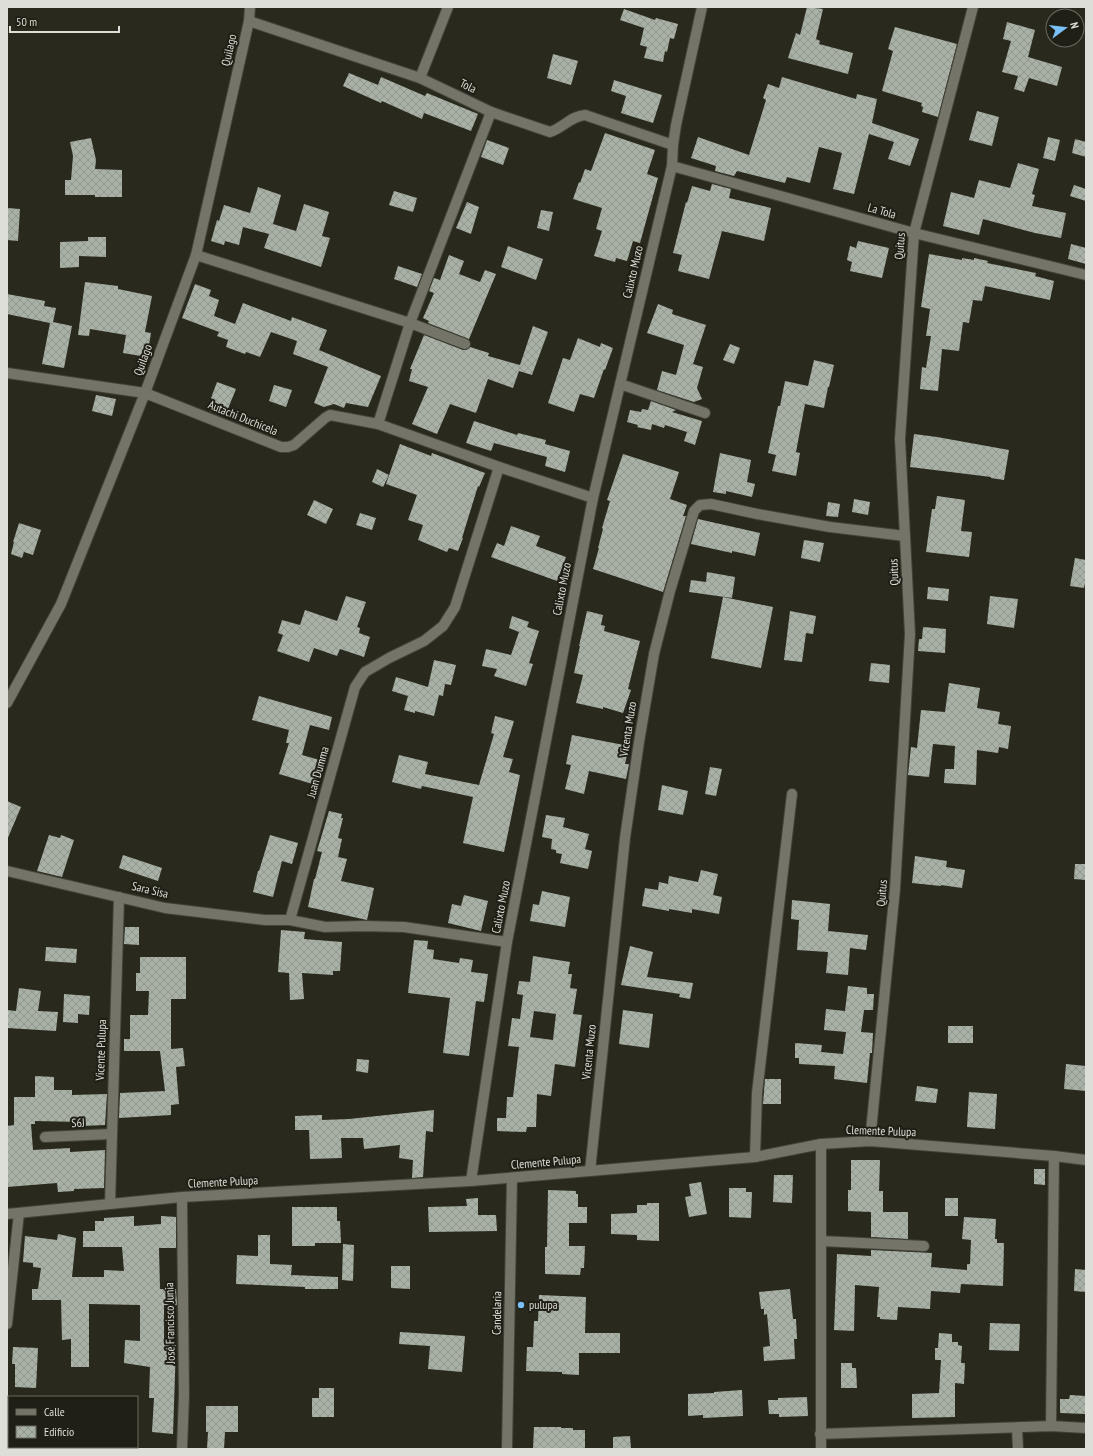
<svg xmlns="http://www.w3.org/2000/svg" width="1093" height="1456" viewBox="0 0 1093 1456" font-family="'PT Sans Narrow',sans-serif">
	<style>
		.building { fill: url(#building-cross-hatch); fill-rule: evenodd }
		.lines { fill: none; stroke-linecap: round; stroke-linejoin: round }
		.minor-casing { stroke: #43433a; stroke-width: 12 }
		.minor { stroke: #747568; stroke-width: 10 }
		.poi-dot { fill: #79bff8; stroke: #1f1f15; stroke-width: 1.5 }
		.labels { text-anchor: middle; stroke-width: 4; stroke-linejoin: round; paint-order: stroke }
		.street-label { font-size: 12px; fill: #ddded7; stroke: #1f1f15 }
		.poi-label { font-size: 12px; fill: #ddded7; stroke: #1f1f15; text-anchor: start }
	</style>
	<defs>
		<pattern id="building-cross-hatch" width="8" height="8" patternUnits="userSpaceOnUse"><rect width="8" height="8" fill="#a9b1a6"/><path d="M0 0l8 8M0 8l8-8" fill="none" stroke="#8f968c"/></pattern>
	</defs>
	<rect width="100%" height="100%" fill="#29291e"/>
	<g class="building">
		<path d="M807,7L823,9L816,39L820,41L819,44L853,53L848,74L788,58L796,33L800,35Z"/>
		<path d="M624,9L655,20L656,18L678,24L674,39L670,38L667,52L665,51L663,62L644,58L647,47L640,45L644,28L620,20Z"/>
		<path d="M1007,22L1035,30L1028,57L1062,67L1057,86L1029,78L1024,92L1014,89L1018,76L1002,72L1011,41L1003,39Z"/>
		<path d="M895,27L957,44L938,117L922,112L923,107L921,106L922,103L882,91L893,51L888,49Z"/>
		<path d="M553,54L578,61L571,85L547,78Z"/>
		<path d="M349,73L378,85L381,77L425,96L427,93L478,114L471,131L424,113L422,119L382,101L381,103L343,86Z"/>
		<path d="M782,77L856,99L857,94L877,99L872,123L919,139L910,166L888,159L894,142L869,134L854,194L833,189L842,153L819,147L810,183L787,177L785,183L737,171L734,176L715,171L716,166L691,158L698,137L749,155L766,100L763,98L768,84L779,88Z"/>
		<path d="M614,80L662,95L653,123L621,113L626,96L611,91Z"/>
		<path d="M977,111L999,117L992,146L969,140Z"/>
		<path d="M605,133L655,150L647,174L658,178L640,243L633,241L627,261L616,258L615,262L594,256L602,231L596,229L602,208L573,199L579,182L580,183L585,169L591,171Z"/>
		<path d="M1048,137L1060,140L1055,161L1043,158Z"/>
		<path d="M91,138L96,160L95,169L122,170V197H95V195H65V180H71L73,156L70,142Z"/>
		<path d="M1075,139L1086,142V157L1072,153Z"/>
		<path d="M487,140L509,148L503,165L481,157Z"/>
		<path d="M1018,163L1039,169L1032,194L1035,195L1032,206L1066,213L1061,238L1035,233L983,219L979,235L943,226L951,192L974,198L979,180L1010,188Z"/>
		<path d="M712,184L731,189L729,198L771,208L764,241L722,231L709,279L678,271L682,255L673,253L686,202L687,203L692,186L710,191Z"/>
		<path d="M1074,185L1086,189V201L1070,196Z"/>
		<path d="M258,187L281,195L273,224L296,231L304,204L329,212L322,236L330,238L321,267L264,248L269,234L243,227L239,245L225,241L224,245L211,241L217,220L219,221L224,205L250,213Z"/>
		<path d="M394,191L417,198L413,212L389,205Z"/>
		<path d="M467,202L479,207L471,234L456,228Z"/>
		<path d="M7,208L20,209L18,241L7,240Z"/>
		<path d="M541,210L553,212L549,231L537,228Z"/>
		<path d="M88,237H106V257L79,256V267L60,268V242L88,241Z"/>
		<path d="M858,241L889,248L882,278L850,271L852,262L847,260L850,246L856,248Z"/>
		<path d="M1071,244L1086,248V264L1068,259Z"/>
		<path d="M508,246L543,259L536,280L501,267Z"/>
		<path d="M929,254L962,260V258L974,260V258L988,261L987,263L1036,273L1035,276L1054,281L1050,300L985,286L982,301L973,300L969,323L963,322L959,351L942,349L938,391L920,389L922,367L926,368L931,336H926L930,309L921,307Z"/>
		<path d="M449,255L464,261L459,274L480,282L485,270L496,274L469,339L428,323L429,321L423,318L434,293L429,291L434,278L440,280Z"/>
		<path d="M398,266L422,274L417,287L394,279Z"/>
		<path d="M85,282L118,286V289L152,296L145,332L151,333L147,357L123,353L126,335L90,329L89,336L78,335Z"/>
		<path d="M195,284L211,290L209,296L219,300L214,316L235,324L243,303L291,321L292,317L327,330L319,350L381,376L368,407L346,403L344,408L334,404L324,407L314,403L328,367L293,354L297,341L271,332L260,357L246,352L245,354L226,347L228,340L217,336L219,332L182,318Z"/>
		<path d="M7,294L45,301L44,306L56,308L53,322L72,326L64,368L42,364L50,323L7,314Z"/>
		<path d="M658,304L673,310L672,314L706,325L693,364L703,367L697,388L702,399L694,402L657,390L662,371L676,375L684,345L647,333Z"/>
		<path d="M533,326L548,332L532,375L519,371L513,388L488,379L476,413L450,404L437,434L412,424L428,387L409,381L412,369H410L424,335L463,350H466L470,347L489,353L488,356L520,365Z"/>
		<path d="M578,338L600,347L601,343L613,348L605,370L604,369L594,398L580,394L574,412L548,403L563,358L570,360Z"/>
		<path d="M730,344L740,348L734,364L723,360Z"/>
		<path d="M814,360L834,365L829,387H828L824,408L805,404L796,452L800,453L796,476L772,471L776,455L768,453L778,406H780L785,381L808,386Z"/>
		<path d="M217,382L236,389L225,416L210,411L214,400L211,398Z"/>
		<path d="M274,385L292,390L286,407L269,401Z"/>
		<path d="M96,395L116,399L112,416L92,411Z"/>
		<path d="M651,401L676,410L672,412L702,421L695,445L684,441L687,432L665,425L664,428L652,424L651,430L637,427L638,425L627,422L630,410L641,412L642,409L648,410Z"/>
		<path d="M474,421L517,435L518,433L546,440L545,444L570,451L565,472L545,466L547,457L494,443L491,451L466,443Z"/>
		<path d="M914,434L937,437L1009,450L1004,480L991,478V477L910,467Z"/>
		<path d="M400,444L431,456L432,453L485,473L479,487L478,486L462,538H463L458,551L449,548L447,552L418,540L423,525L408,520L417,495L386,484Z"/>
		<path d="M720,453L751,460L747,482L755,484L752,497L726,491V494L713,492Z"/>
		<path d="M623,454L679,472L670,499L687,505L683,516H686L663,592L593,569L599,548H598L603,529L602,528L610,501L607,500Z"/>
		<path d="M377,469L389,475L383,487L372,482Z"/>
		<path d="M937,496L965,500L961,531L972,532L969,557L926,552L932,509H935Z"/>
		<path d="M854,499L870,502L868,515L852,512Z"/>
		<path d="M314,500L333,509L326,524L307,515Z"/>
		<path d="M828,502L840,504L838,517L826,516Z"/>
		<path d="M360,513L376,518L372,530L356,525Z"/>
		<path d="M698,519L760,533L755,556L732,551V553L691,544Z"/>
		<path d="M19,523L41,530L33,555L24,552L22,558L11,554L14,542H13Z"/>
		<path d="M511,526L540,536L536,546L566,557L557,581L491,557L497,543L504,546Z"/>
		<path d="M804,540L824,543L820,562L801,558Z"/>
		<path d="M1075,558L1086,560V577L1084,588L1070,586Z"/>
		<path d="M707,572L735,577L732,598L689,592L691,580L706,582Z"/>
		<path d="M928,587L949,589L948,601L927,599Z"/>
		<path d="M346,596L366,602L357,627L360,628L359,633L370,637L364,657L340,649L337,656L314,648L309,662L277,651L283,635L278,633L282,620L300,625L305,610L337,621Z"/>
		<path d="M990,596L1018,599L1014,628L987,624Z"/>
		<path d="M723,597L773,607L761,668L711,658Z"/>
		<path d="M587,611L603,615L601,625L605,626L604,631L640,641L628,689L631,690L623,713L603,707V709L576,703L583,675L574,673L580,646H579Z"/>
		<path d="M790,611L816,616L813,634L806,633L802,662L784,660Z"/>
		<path d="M512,616L529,622L527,627L539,631L529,663L533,664L526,686L494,676L497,669L482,666L486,649L511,655L519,632L509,628Z"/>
		<path d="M923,627L946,629L945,653L918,651L919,639H922Z"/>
		<path d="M434,660L456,665L451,685L445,684L443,696L439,695L434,716L415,711V713L404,710L408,696L392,691L396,677L428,687Z"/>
		<path d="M871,663L890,665L889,683L869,681Z"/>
		<path d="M949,683L980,688L977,708L1000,712L998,724L1011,726L1008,749L999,747L998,753L977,750L976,785L944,783L945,769H954L955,746L933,744L929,777L908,775L911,747L917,748L921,710L945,712Z"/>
		<path d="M259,696L332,717L329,730L310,725L302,755L323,761L316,785L279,774L289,743H286L289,730L252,720Z"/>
		<path d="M495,716L514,721L503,757L513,759L509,772L520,775L504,852L463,843L473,797L422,786L421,789L392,782L399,755L428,762L425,774L479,785L494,734L491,733Z"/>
		<path d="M572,735L629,746L625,764H629L626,779L589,771L584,794L565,789L571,765L566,764Z"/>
		<path d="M710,767L722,769L716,796L705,794Z"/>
		<path d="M662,785L688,791L683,815L658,810Z"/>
		<path d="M7,801L21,807L7,840Z"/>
		<path d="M329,811L342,814L341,818H343L338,838L342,839L338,857L347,859L341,881L374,888L367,920L308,907L314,879H315L322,852L317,851Z"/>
		<path d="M546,815L565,818L563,827L589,834L585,849L592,851L588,869L560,863L562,854L556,853V850L551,849L552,839L542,837Z"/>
		<path d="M49,835L60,838L61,835L74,840L62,877L37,871Z"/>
		<path d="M270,835L298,843L292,864L282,861L273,897L253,892L258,871H259Z"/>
		<path d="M123,855L162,868L158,881L119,868Z"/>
		<path d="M915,856L947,861L946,867L965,870L962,888L941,885V886L912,883Z"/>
		<path d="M1075,864H1086V880L1074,879Z"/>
		<path d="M701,870L718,874L713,895L722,897L719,914L692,909V913L669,909V911L642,906L645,888L658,890L659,882L668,884L669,876L698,882Z"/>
		<path d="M542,891L570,897L565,927L530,921L533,904L539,905Z"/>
		<path d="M464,895L488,901L481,931L448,923L452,904L461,906Z"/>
		<path d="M792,900L830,904L828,931L868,935L866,950L850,948L848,975L826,973L828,952L797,950L799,920L791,919Z"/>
		<path d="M125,927H139V945L124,944Z"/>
		<path d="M281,930L305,932L304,939L342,942L340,971H333V975L302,973L304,999L290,1000L289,973L278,972Z"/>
		<path d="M414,940L428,941L427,949L434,950L433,959L459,963L460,958L473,960L471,972L488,974L484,1002L476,1001L469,1056L443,1053L450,998L408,993Z"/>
		<path d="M630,946L653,952L647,977L693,983L690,999L679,997L680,994L621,985Z"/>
		<path d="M46,947L77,949L76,963L45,961Z"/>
		<path d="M533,956L570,962L568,974H572L570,988L577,989L573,1014L582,1015L575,1067L555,1064L551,1096L537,1094L536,1127H527L526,1132L497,1131V1118H506L507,1097H513L519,1047L508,1046L512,1018L520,1019L523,995L517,994L519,981L530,982ZM534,1011L556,1014L553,1040L530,1037Z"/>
		<path d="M140,957H186V999H171V1049L183,1048L185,1066L176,1067L179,1104L171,1105V1115L119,1118L120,1093L165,1091L160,1051H124V1039H130V1015H148L149,991H136V973H140Z"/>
		<path d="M848,986L867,988V994H874L873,1010H864L861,1032L873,1033L872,1053H870L867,1083L834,1079L835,1066L799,1064V1058H795V1043L822,1045L821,1052L843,1054L846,1032L824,1030L826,1009L845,1011Z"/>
		<path d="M19,988L41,991L38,1011L58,1012L56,1031L7,1028V1010L16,1011Z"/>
		<path d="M64,994L90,996L89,1015L78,1014V1023L63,1022Z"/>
		<path d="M623,1010L653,1014L649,1048L619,1044Z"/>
		<rect x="948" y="1026" width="25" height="17"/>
		<path d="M357,1059L369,1060L368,1073L356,1071Z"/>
		<path d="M1066,1064L1086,1066V1091L1064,1089Z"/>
		<path d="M35,1076L54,1077V1090H72V1095L107,1094L105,1125L81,1126V1122L35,1121V1124H31L33,1150L70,1148V1152L105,1150L104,1188L74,1189V1191L58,1192L57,1183L7,1187V1126L14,1125V1097H35Z"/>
		<path d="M765,1079H781V1104H763Z"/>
		<path d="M917,1086L938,1089L936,1103L915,1101Z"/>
		<path d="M969,1092L997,1094L995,1129L967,1127Z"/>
		<path d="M434,1110L433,1132L426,1131L423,1177L412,1178L413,1160L399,1158L400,1145L364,1149L363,1138H341L342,1158L310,1159L309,1130H295V1116L322,1115V1120L349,1119Z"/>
		<path d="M851,1160H880L879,1191H883V1212H908V1239L871,1237V1212L848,1211V1190H851Z"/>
		<path d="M1034,1169H1045V1185L1034,1184Z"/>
		<path d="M774,1175H793L792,1203L773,1202Z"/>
		<path d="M701,1182L707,1214L689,1217L685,1197L691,1196L689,1184Z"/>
		<path d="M729,1188H746V1192H752L751,1218L729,1217Z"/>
		<path d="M548,1190L576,1191V1194H578V1207H587V1223H569V1246H585L584,1268H581L580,1275L545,1274V1247H547Z"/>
		<path d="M478,1198V1215H496L497,1231L429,1232L428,1207L467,1206L466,1199Z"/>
		<rect x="945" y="1198" width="13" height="18"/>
		<path d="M647,1203H659V1241L637,1240V1235L611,1234V1214L637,1213V1205H647Z"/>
		<path d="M292,1207H337V1221H340L341,1243H315V1246H292Z"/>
		<path d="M134,1216V1226L161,1224V1216L176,1217V1248H159L160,1289H176L177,1305H164V1341L170,1342V1344L176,1345L173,1434L152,1432L154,1398H149L150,1367L124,1363L125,1340L140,1341V1305L89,1304V1367H71V1339L62,1340L61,1300H32V1289H38L41,1268L33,1267V1263L23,1262L25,1236L57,1240L58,1234L76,1238L72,1277H104V1270L124,1271L122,1247H83V1231H95V1221H104V1218Z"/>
		<path d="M964,1217L996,1219L995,1239H997V1243H1004L1003,1286L961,1284L960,1293L931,1291L930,1309L898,1307L897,1320L880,1319V1317H877L879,1287L855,1285L854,1331L834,1330L837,1254L871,1256V1250L932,1253L931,1267L967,1270V1264H970L971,1240L962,1239Z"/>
		<path d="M258,1235H270V1264L292,1265L291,1275L338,1277V1289H305V1287L236,1284L237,1255L258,1256Z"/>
		<path d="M343,1244L354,1245L353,1281L342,1280Z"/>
		<path d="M391,1266H410V1289L391,1288Z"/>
		<path d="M1075,1269L1086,1270V1292L1074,1291Z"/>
		<path d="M790,1289L793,1319H796L797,1339H794L795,1359L764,1361L763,1347L770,1346L767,1314L764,1315V1309H761L759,1292Z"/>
		<path d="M539,1295L586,1297L585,1333H620V1353H579V1375L562,1374V1372L526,1371L527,1347H533L534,1321H538Z"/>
		<path d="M990,1323L1020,1324L1019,1351L989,1350Z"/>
		<path d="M400,1332L465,1336L462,1372L428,1369L430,1346L399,1344Z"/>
		<path d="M939,1333L952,1334V1342H958V1345L962,1346L961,1363H965L964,1384L955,1383V1417L912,1418V1394L939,1393L941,1360H935V1348H938Z"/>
		<path d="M13,1347L38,1348L36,1388L15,1387V1364H12Z"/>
		<path d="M841,1363H852V1368H856L857,1388H841Z"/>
		<path d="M319,1388H334V1417H312V1398H319Z"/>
		<path d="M742,1390L743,1416L703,1418V1415L688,1416V1394L714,1393V1392Z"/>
		<path d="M1070,1395L1086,1396V1414L1060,1413V1399H1069Z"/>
		<path d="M807,1397L808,1416L779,1417V1414H769L768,1400H778V1398Z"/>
		<path d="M206,1406H238V1432H225L224,1449H207L208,1432H206Z"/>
		<path d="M534,1427H561V1428H573V1430H585V1449H533Z"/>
		<path d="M630,1436L631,1449H613V1437Z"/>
	</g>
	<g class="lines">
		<g class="minor-casing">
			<g id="minor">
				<path d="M249,21L420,78L491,112L550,132C563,128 571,116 585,115L673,145"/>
				<path d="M420,78L448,7"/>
				<path d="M672,166L914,233L1086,275"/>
				<path d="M196,255L410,323L465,344"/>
				<path d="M7,373L145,393L281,447H288L294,445L325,418L330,415L378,424L499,467L593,498"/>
				<path d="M620,384L705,413"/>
				<path d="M378,424L410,323L491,112"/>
				<path d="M499,467L455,607L443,626L424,641L389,658L365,672L355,687L290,920L325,927L363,926L404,927L507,942"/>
				<path d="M7,703L61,604L145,393L196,255L249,21L250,7"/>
				<path d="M7,871L165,908L265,920H290"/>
				<path d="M45,1137L111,1134"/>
				<path d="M870,1141L895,889L910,634L900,439L914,233L973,7"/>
				<path d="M755,1157L757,1093L792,794"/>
				<path d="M590,1171L625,838L639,742L654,654L670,591L694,511L700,505L711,504L757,514L830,527L905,536"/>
				<path d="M471,1181L507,942L593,498L672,166L673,145L676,125L702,7"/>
				<path d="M110,1204L119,897"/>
				<path d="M7,1214L182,1197L471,1181L755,1157L821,1144L870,1141L1054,1156L1086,1160"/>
				<path d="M821,1241L924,1246"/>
				<path d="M7,1324L19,1213"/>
				<path d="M1051,1426L1054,1156"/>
				<path d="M1017,1428L1018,1449"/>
				<path d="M820,1434L1051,1426L1086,1428"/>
				<path d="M182,1449L184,1395L182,1197"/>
				<path d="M507,1449L512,1178"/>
				<path d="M821,1449V1144"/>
			</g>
		</g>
		<use href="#minor" class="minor"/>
	</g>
	<circle class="poi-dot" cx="521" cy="1305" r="4"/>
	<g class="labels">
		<g class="street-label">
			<text transform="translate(229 50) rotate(-77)" y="4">Quilago</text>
			<text transform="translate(468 86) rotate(26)" y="4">Tola</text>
			<text transform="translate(882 211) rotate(16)" y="4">La Tola</text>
			<text transform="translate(900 246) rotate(-85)" y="4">Quitus</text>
			<text transform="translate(633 272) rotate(-77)" y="4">Calixto Muzo</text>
			<text transform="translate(143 360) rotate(-70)" y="4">Quilago</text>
			<text transform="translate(243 418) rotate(22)" y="4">Autachi Duchicela</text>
			<text transform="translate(894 572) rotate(-93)" y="4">Quitus</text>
			<text transform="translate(562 589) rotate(-79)" y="4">Calixto Muzo</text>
			<text transform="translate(628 729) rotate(-81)" y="4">Vicenta Muzo</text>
			<text transform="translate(318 772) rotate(-74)" y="4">Juan Dumma</text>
			<text transform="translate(150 890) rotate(13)" y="4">Sara Sisa</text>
			<text transform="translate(882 893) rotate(-85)" y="4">Quitus</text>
			<text transform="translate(501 907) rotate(-79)" y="4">Calixto Muzo</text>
			<text transform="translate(101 1050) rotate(-88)" y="4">Vicente Pulupa</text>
			<text transform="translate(589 1052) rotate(-84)" y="4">Vicenta Muzo</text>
			<text transform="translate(78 1123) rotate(-3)" y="4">S6J</text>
			<text transform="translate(881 1131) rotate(2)" y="4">Clemente Pulupa</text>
			<text transform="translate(546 1162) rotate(-5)" y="4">Clemente Pulupa</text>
			<text transform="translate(223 1182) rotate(-3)" y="4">Clemente Pulupa</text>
			<text transform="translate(497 1313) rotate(-89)" y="4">Candelaria</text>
			<text transform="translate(170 1323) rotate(-91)" y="4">José Francisco Junia</text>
		</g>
		<g class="poi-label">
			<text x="529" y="1309">pulupa</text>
		</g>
	</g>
	<rect width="1093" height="1456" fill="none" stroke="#ddded7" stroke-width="16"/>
	<rect x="8" y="1396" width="130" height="52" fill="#1f1f15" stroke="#6b6b63"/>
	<rect x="16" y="1409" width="20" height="6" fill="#747568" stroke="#6b6b63"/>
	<text x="44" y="1416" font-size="12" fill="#ddded7">Calle</text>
	<rect x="16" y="1426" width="20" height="12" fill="url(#building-cross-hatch)" stroke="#6b6b63"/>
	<text x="44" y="1436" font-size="12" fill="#ddded7">Edificio</text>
	<g transform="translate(1065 28) rotate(75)"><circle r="19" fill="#1f1f15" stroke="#6b6b63"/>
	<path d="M0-3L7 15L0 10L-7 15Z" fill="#79bff8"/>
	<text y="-6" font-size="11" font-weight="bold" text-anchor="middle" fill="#ddded7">N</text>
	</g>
	<path d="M10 26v6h109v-6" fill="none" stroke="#ddded7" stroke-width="2"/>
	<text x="16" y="26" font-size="12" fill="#ddded7" stroke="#1f1f15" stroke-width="3" paint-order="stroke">50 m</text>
</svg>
